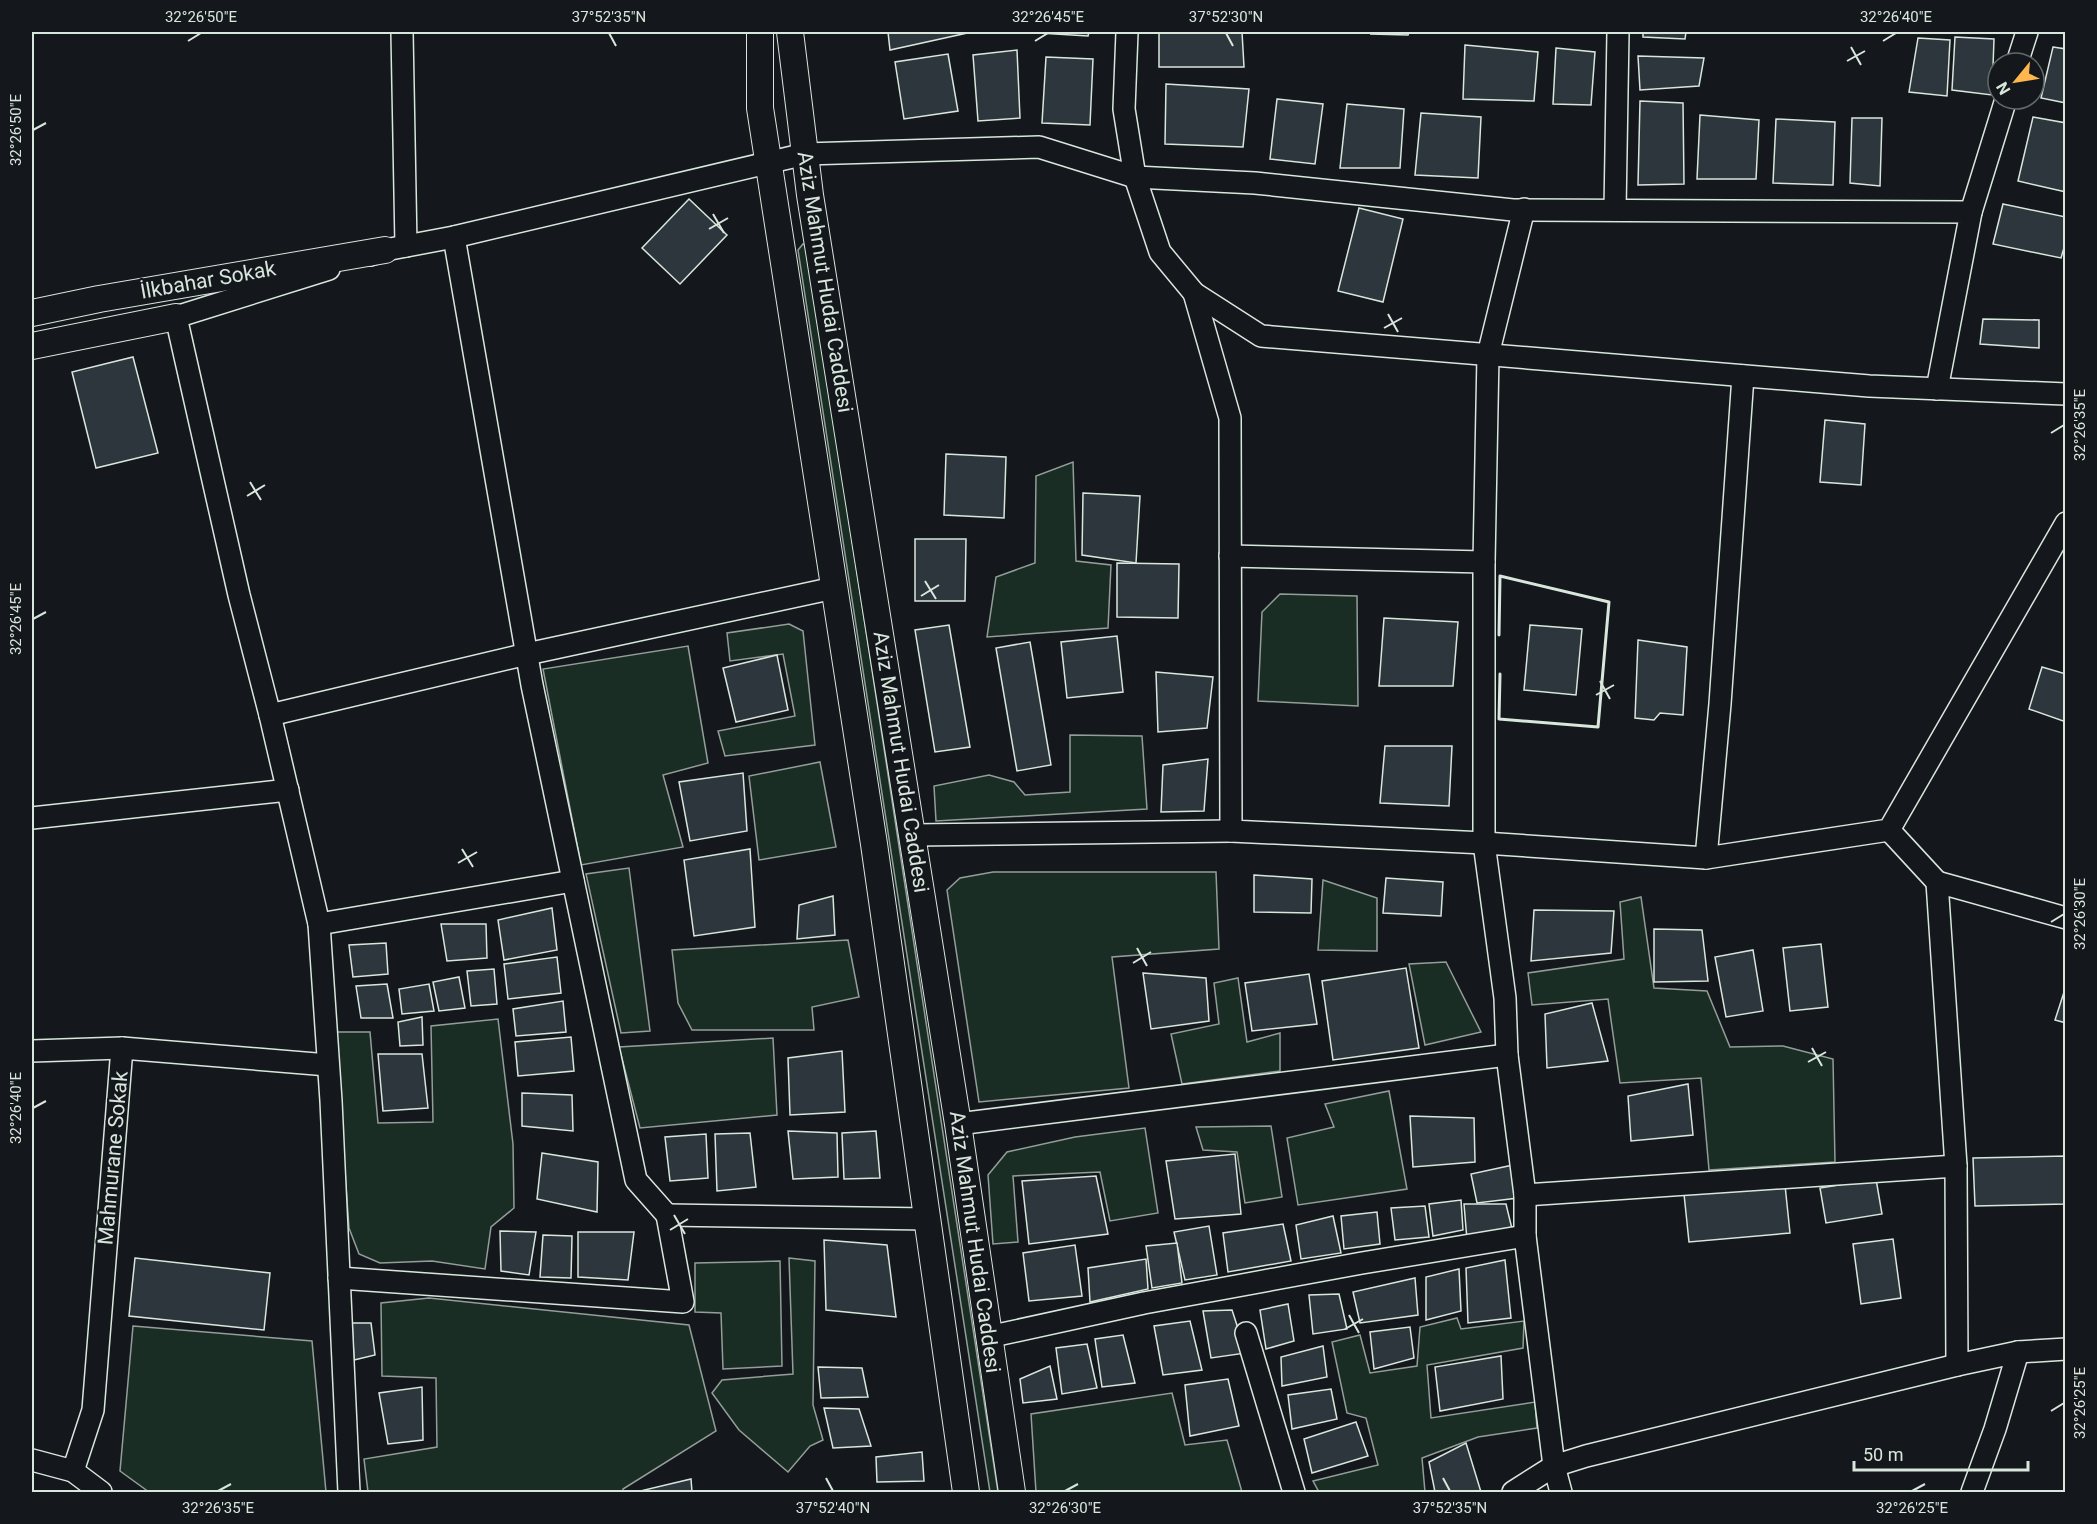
<svg xmlns="http://www.w3.org/2000/svg" width="2097" height="1524" viewBox="0 0 2097 1524" font-family="Roboto,sans-serif">
	<style>
		.green { fill: #1a2d24; stroke: #939e99; stroke-width: 1.5 }
		.building { fill: #2c363c; stroke: #d8e6dc; stroke-width: 1.5 }
		.lines { fill: none; stroke-linecap: round; stroke-linejoin: round }
		.minor-casing { stroke: #d8e6dc; stroke-width: 24 }
		.tertiary-casing { stroke: #d8e6dc; stroke-width: 28 }
		.minor { stroke: #14181c; stroke-width: 21 }
		.tertiary { stroke: #14181c; stroke-width: 26 }
		.wall { stroke: #d8e6dc; stroke-width: 3 }
		.ticks { fill: none; stroke: #d8e6dc; stroke-width: 2 }
		.labels { text-anchor: middle; stroke-width: 4.5; stroke-linejoin: round; paint-order: stroke }
		.street-label { font-size: 21px; fill: #d8e6dc; stroke: #14181c }
		.neatline { fill: none; stroke: #d8e6dc; stroke-width: 2 }
		.ticks-label { font-size: 15px; text-anchor: middle; fill: #d8e6dc }
	</style>
	<rect width="100%" height="100%" fill="#14181c"/>
	<g class="green">
		<path d="M803,244L807,246L998,1492H990L798,250Z"/>
		<path d="M1073,462L1076,561L1111,565L1108,628L987,637L996,577L1035,563L1036,476Z"/>
		<path d="M1280,594L1357,596L1358,706L1258,701L1262,612Z"/>
		<path d="M789,624L803,631L815,745L725,756L718,731L795,716L783,654L730,661L727,633Z"/>
		<path d="M688,646L708,763L663,775L683,847L581,865L543,669Z"/>
		<path d="M1070,735L1142,736L1147,809L936,821L934,786L989,775L1014,782L1025,795L1070,792Z"/>
		<path d="M820,762L836,847L759,860L749,776Z"/>
		<path d="M629,868L650,1031L621,1033L586,874Z"/>
		<path d="M993,872H1216L1219,949L1112,957L1129,1088L979,1102L947,890L960,878Z"/>
		<path d="M1323,880L1377,898V951L1318,950Z"/>
		<path d="M1641,897L1654,988L1707,991L1730,1047L1783,1046L1833,1059L1835,1162L1709,1170L1701,1078L1620,1083L1608,999L1532,1005L1528,973L1624,959L1620,902Z"/>
		<path d="M848,940L859,997L812,1007L814,1030H692L678,1003L672,950Z"/>
		<path d="M1446,962L1481,1032L1425,1045L1409,964Z"/>
		<path d="M1238,978L1247,1042L1280,1033V1071L1182,1084L1171,1034L1219,1024L1214,983Z"/>
		<path d="M498,1019L513,1144L514,1208L491,1227L485,1269L432,1261L380,1263L359,1254L349,1228L335,1032H370L378,1123L433,1122L431,1026Z"/>
		<path d="M773,1038L777,1115L640,1128L619,1047Z"/>
		<path d="M1389,1091L1407,1189L1298,1205L1287,1138L1334,1127L1325,1104Z"/>
		<path d="M1271,1126L1282,1197L1245,1203L1237,1152L1203,1150L1196,1127Z"/>
		<path d="M1145,1128L1158,1213L1110,1221L1100,1172L1013,1176L1018,1242L993,1244L988,1175L1007,1152L1075,1137Z"/>
		<path d="M789,1258L815,1261L813,1405L823,1440L810,1446L788,1472L739,1430L712,1393L722,1380L793,1374Z"/>
		<path d="M780,1261L782,1366L723,1369L721,1313L695,1312V1263Z"/>
		<path d="M429,1298L689,1325L716,1431L623,1489V1492H368L364,1459L437,1447L436,1378L382,1376L381,1303Z"/>
		<path d="M1457,1318L1461,1329L1524,1321L1523,1348L1427,1365L1431,1418L1535,1402L1537,1428L1478,1437L1422,1458L1425,1492H1319L1313,1481L1378,1465L1366,1418L1347,1413L1332,1342L1360,1335L1370,1373L1417,1366L1420,1327Z"/>
		<path d="M133,1326L312,1341L326,1492H149L120,1471Z"/>
		<path d="M1172,1393L1185,1445L1227,1440L1242,1492H1036L1031,1414Z"/>
	</g>
	<g class="building">
		<path d="M888,32H972L890,50Z"/>
		<path d="M1022,32H1089L1088,36Z"/>
		<path d="M1159,32H1242L1244,67H1159Z"/>
		<path d="M1372,32H1409L1408,35L1371,34Z"/>
		<path d="M1643,32H1686L1685,39L1643,37Z"/>
		<path d="M1955,37L1994,39L1992,95L1952,90Z"/>
		<path d="M1918,38L1950,40L1947,96L1909,92Z"/>
		<path d="M1465,45L1538,52L1534,101L1463,99Z"/>
		<path d="M2053,47L2066,49V103L2041,98Z"/>
		<path d="M1556,48L1595,52L1591,105L1553,104Z"/>
		<path d="M1017,50L1020,118L978,121L973,55Z"/>
		<path d="M948,54L958,111L904,119L895,62Z"/>
		<path d="M1638,56L1704,58L1699,86L1640,90Z"/>
		<path d="M1046,57L1093,59L1090,125L1042,123Z"/>
		<path d="M1166,84L1249,89L1243,147L1165,144Z"/>
		<path d="M1277,99L1323,104L1315,164L1270,159Z"/>
		<path d="M1640,101L1683,103L1684,184L1638,185Z"/>
		<path d="M1347,104L1404,109L1400,168H1340Z"/>
		<path d="M1421,113L1481,117L1478,178L1415,175Z"/>
		<path d="M1700,115L1759,120L1756,179H1697Z"/>
		<path d="M2033,117L2066,123V192L2018,181Z"/>
		<path d="M1852,118H1882L1880,186L1850,183Z"/>
		<path d="M1776,119L1835,122L1833,185L1773,183Z"/>
		<path d="M689,199L727,235L680,284L642,248Z"/>
		<path d="M2003,204L2066,217V241L2061,258L1993,244Z"/>
		<path d="M1359,208L1403,219L1383,302L1338,291Z"/>
		<path d="M1983,319L2039,320V348L1980,344Z"/>
		<path d="M133,357L158,453L96,468L72,372Z"/>
		<path d="M1825,420L1865,424L1861,485L1820,482Z"/>
		<path d="M946,454L1006,457L1004,518L944,515Z"/>
		<path d="M1083,493L1140,496L1136,563L1082,555Z"/>
		<path d="M915,539H966L965,601H915Z"/>
		<path d="M1117,563L1179,564L1178,618L1117,617Z"/>
		<path d="M1384,618L1458,622L1453,686H1379Z"/>
		<path d="M949,625L970,747L935,752L915,630Z"/>
		<path d="M1530,625L1582,629L1576,695L1524,690Z"/>
		<path d="M1117,636L1123,692L1067,698L1061,642Z"/>
		<path d="M1638,640L1687,647L1683,715L1660,713L1654,720L1635,718Z"/>
		<path d="M1030,642L1051,765L1017,771L996,648Z"/>
		<path d="M777,655L788,710L736,722L723,668Z"/>
		<path d="M2042,667L2066,674V722L2029,709Z"/>
		<path d="M1156,672L1213,677L1207,728L1158,732Z"/>
		<path d="M1385,746H1452L1449,806L1380,803Z"/>
		<path d="M1208,759L1204,811L1161,812L1163,765Z"/>
		<path d="M743,773L747,831L690,841L679,782Z"/>
		<path d="M750,849L755,927L694,936L684,860Z"/>
		<path d="M1254,875L1312,879L1311,913L1254,912Z"/>
		<path d="M1386,878L1443,882L1441,916L1383,913Z"/>
		<path d="M833,896L835,935L797,939L799,905Z"/>
		<path d="M552,908L557,950L504,960L498,920Z"/>
		<path d="M1534,910L1614,911L1611,953L1531,961Z"/>
		<path d="M441,924H486L487,958L447,961Z"/>
		<path d="M1654,929L1702,930L1708,981L1654,982Z"/>
		<path d="M386,943L388,974L353,977L349,945Z"/>
		<path d="M1821,944L1828,1007L1790,1011L1783,948Z"/>
		<path d="M1753,950L1763,1011L1726,1017L1715,957Z"/>
		<path d="M557,957L561,993L508,999L504,964Z"/>
		<path d="M1406,968L1419,1048L1333,1060L1322,981Z"/>
		<path d="M494,969L497,1004L471,1006L467,971Z"/>
		<path d="M1143,973L1206,978L1209,1021L1151,1029Z"/>
		<path d="M1309,974L1317,1024L1252,1031L1245,983Z"/>
		<path d="M459,977L465,1008L439,1011L433,982Z"/>
		<path d="M387,984L393,1018H361L356,986Z"/>
		<path d="M429,984L434,1011L402,1014L399,989Z"/>
		<path d="M2066,986V1023L2055,1020Z"/>
		<path d="M563,1001L566,1032L516,1036L513,1009Z"/>
		<path d="M1592,1003L1608,1061L1547,1068L1545,1014Z"/>
		<path d="M422,1017L423,1045L400,1046L398,1022Z"/>
		<path d="M571,1037L574,1071L518,1076L515,1042Z"/>
		<path d="M842,1051L845,1112L790,1115L788,1058Z"/>
		<path d="M378,1054H422L428,1108L383,1111Z"/>
		<path d="M1688,1084L1693,1135L1631,1141L1628,1096Z"/>
		<path d="M522,1093L572,1095L573,1131L522,1126Z"/>
		<path d="M1410,1116L1474,1118L1475,1162L1413,1167Z"/>
		<path d="M788,1131L837,1133L838,1177L793,1179Z"/>
		<path d="M876,1131L880,1178L844,1179L842,1133Z"/>
		<path d="M750,1133L756,1187L717,1191L715,1134Z"/>
		<path d="M706,1134L708,1178L670,1181L665,1137Z"/>
		<path d="M542,1153L598,1162L597,1212L537,1199Z"/>
		<path d="M1235,1154L1241,1214L1175,1219L1166,1161Z"/>
		<path d="M2066,1156V1204L1975,1206L1973,1158Z"/>
		<path d="M1513,1165L1518,1198L1477,1203L1471,1174Z"/>
		<path d="M1096,1176L1108,1234L1029,1244L1022,1181Z"/>
		<path d="M1876,1179L1882,1214L1826,1223L1820,1188Z"/>
		<path d="M1785,1185L1790,1233L1689,1242L1684,1194Z"/>
		<path d="M1461,1200L1463,1230L1433,1236L1429,1204Z"/>
		<path d="M1464,1204H1506L1513,1233L1467,1240Z"/>
		<path d="M1425,1206L1429,1237L1395,1240L1391,1208Z"/>
		<path d="M1377,1212L1380,1244L1344,1249L1341,1216Z"/>
		<path d="M1333,1216L1341,1253L1301,1259L1296,1225Z"/>
		<path d="M1283,1224L1291,1261L1228,1272L1223,1233Z"/>
		<path d="M1209,1226L1217,1275L1185,1280L1174,1232Z"/>
		<path d="M500,1231L536,1232L529,1275L501,1271Z"/>
		<path d="M578,1232H634L628,1280L578,1277Z"/>
		<path d="M543,1235L572,1236L571,1278L540,1277Z"/>
		<path d="M1893,1239L1901,1298L1861,1304L1853,1244Z"/>
		<path d="M824,1240L887,1245L896,1317L826,1310Z"/>
		<path d="M1177,1243L1182,1283L1152,1288L1146,1246Z"/>
		<path d="M1075,1245L1082,1296L1029,1301L1023,1253Z"/>
		<path d="M135,1258L270,1273L264,1330L129,1316Z"/>
		<path d="M1146,1259L1148,1289L1090,1302L1088,1268Z"/>
		<path d="M1505,1260L1511,1318L1468,1323L1466,1268Z"/>
		<path d="M1459,1269L1461,1311L1426,1320V1277Z"/>
		<path d="M1415,1278L1418,1315L1360,1323L1353,1292Z"/>
		<path d="M1339,1294L1347,1329L1313,1334L1309,1295Z"/>
		<path d="M1288,1304L1294,1341L1266,1349L1260,1310Z"/>
		<path d="M1232,1310L1246,1353L1211,1358L1203,1311Z"/>
		<path d="M1190,1321L1202,1370L1163,1375L1154,1326Z"/>
		<path d="M352,1323H371L375,1355L354,1360Z"/>
		<path d="M1410,1327L1414,1358L1374,1369L1370,1332Z"/>
		<path d="M1123,1335L1135,1383L1102,1387L1095,1339Z"/>
		<path d="M1087,1344L1097,1388L1062,1394L1056,1348Z"/>
		<path d="M1323,1346L1327,1377L1282,1386L1281,1357Z"/>
		<path d="M1501,1356L1503,1399L1440,1411L1435,1367Z"/>
		<path d="M1050,1366L1057,1399L1023,1403L1020,1379Z"/>
		<path d="M818,1367L862,1368L868,1397L821,1398Z"/>
		<path d="M1228,1379L1239,1426L1190,1436L1185,1385Z"/>
		<path d="M422,1387L423,1440L388,1444L379,1393Z"/>
		<path d="M1331,1389L1337,1419L1292,1429L1288,1395Z"/>
		<path d="M824,1408L859,1409L871,1446L833,1448Z"/>
		<path d="M1356,1422L1368,1456L1312,1473L1304,1439Z"/>
		<path d="M1466,1443L1481,1492H1435L1429,1462Z"/>
		<path d="M922,1452L924,1481L877,1482L876,1457Z"/>
		<path d="M691,1479L692,1492H640V1491Z"/>
	</g>
	<g class="lines">
		<g class="minor-casing">
			<g id="minor">
				<path d="M402,32L406,246"/>
				<path d="M1127,32L1124,109L1135,177L1160,252L1194,293L1261,336L1869,386L2066,394"/>
				<path d="M2017,63L2027,32"/>
				<path d="M1524,209L1488,355L1484,562V843L1505,998L1507,1055L1525,1195V1236L1554,1466L1561,1492"/>
				<path d="M1615,210L1618,32"/>
				<path d="M1971,212L2006,99"/>
				<path d="M454,237L532,685L636,1180L667,1215"/>
				<path d="M370,255L385,250L454,237L805,154L1039,147L1135,177L1255,183L1513,210L1971,212L1937,389"/>
				<path d="M329,269L176,317L239,595L270,715L319,924L331,1101L349,1492"/>
				<path d="M1194,293L1230,418L1231,831L1484,843L1706,858L1889,830L2066,523"/>
				<path d="M1230,556L1484,562"/>
				<path d="M270,715L527,654L834,588"/>
				<path d="M32,818L288,790"/>
				<path d="M1889,830L1937,882"/>
				<path d="M913,835L1231,831"/>
				<path d="M1706,858L1720,704L1743,376"/>
				<path d="M319,924L573,881"/>
				<path d="M32,1051L122,1048"/>
				<path d="M958,1124L1507,1055"/>
				<path d="M1525,1195L1956,1166"/>
				<path d="M339,1278L683,1302L667,1215L928,1219"/>
				<path d="M1246,1333L1294,1492"/>
				<path d="M988,1337L1144,1303L1362,1263L1525,1236"/>
				<path d="M1957,1365L1956,1166L1937,882L2066,918"/>
				<path d="M32,1460L73,1471L101,1492"/>
				<path d="M73,1471L93,1410L122,1048L328,1065"/>
				<path d="M1513,1492L1554,1466L1586,1456L1957,1365L2018,1352L2066,1349"/>
				<path d="M1972,1492L1995,1429L2018,1352"/>
			</g>
		</g>
		<g class="tertiary-casing">
			<g id="tertiary">
				<path d="M760,32V108L874,844L966,1492"/>
				<path d="M790,32L810,195L958,1124L1012,1492"/>
				<path d="M32,313L99,299L385,250"/>
				<path d="M32,346L176,317"/>
			</g>
		</g>
		<use href="#minor" class="minor"/>
		<use href="#tertiary" class="tertiary"/>
		<path class="wall" d="M1499,635L1500,576L1609,602L1598,727L1499,719L1500,674"/>
	</g>
	<path class="ticks" d="M609,33L616,46M1226,33L1233,46M188,41L201,33M1035,41L1048,33M1883,41L1896,33M1851,47L1861,65M1847,61L1865,51M33,130L46,123M713,214L724,233M709,229L728,218M1388,314L1398,332M1384,328L1402,318M2051,433L2064,425M250,482L261,500M247,496L265,485M925,581L936,599M921,596L939,585M33,619L46,612M1600,681L1610,699M1596,695L1614,685M462,849L473,867M458,863L477,852M2051,922L2064,914M1137,948L1147,966M1133,963L1151,952M1812,1048L1822,1066M1808,1062L1826,1052M33,1108L46,1101M674,1215L685,1234M670,1230L688,1219M1349,1315L1359,1333M1345,1329L1363,1319M2051,1411L2064,1403M826,1478L833,1491M1443,1478L1450,1491M218,1491L231,1484M1065,1491L1078,1484M1912,1491L1925,1484"/>
	<g class="labels">
		<g class="street-label">
			<text transform="translate(208 280) rotate(-10)" y="7">İlkbahar Sokak</text>
			<text transform="translate(825 282) rotate(81)" y="7">Aziz Mahmut Hudai Caddesi</text>
			<text transform="translate(901 762) rotate(81)" y="7">Aziz Mahmut Hudai Caddesi</text>
			<text transform="translate(113 1158) rotate(-85)" y="7">Mahmurane Sokak</text>
			<text transform="translate(975 1242) rotate(82)" y="7">Aziz Mahmut Hudai Caddesi</text>
		</g>
	</g>
	<rect width="2097" height="1524" fill="none" stroke="#14181c" stroke-width="66"/>
	<g transform="translate(2016 81) rotate(240)"><circle r="28" fill="#14181c" stroke="#626a69" stroke-width="1.5"/>
	<path d="M0-4.5L10 22L0 15L-10 22Z" fill="#ffb74d"/>
	<text y="-9" font-size="16" font-weight="bold" text-anchor="middle" fill="#d8e6dc">N</text>
	</g>
	<path d="M1854 1461v9h174v-9" fill="none" stroke="#d8e6dc" stroke-width="3"/>
	<text x="1863" y="1461" font-size="18" fill="#d8e6dc" stroke="#14181c" stroke-width="4.5" paint-order="stroke">50 m</text>
	<rect x="33" y="33" width="2031" height="1458" class="neatline"/>
	<g class="ticks-label">
		<text x="201" y="22">32°26'50"E</text>
		<text x="609" y="22">37°52'35"N</text>
		<text x="1048" y="22">32°26'45"E</text>
		<text x="1226" y="22">37°52'30"N</text>
		<text x="1896" y="22">32°26'40"E</text>
		<text transform="translate(16 130) rotate(-90)" y="5">32°26'50"E</text>
		<text transform="translate(2080 425) rotate(-90)" y="5">32°26'35"E</text>
		<text transform="translate(16 619) rotate(-90)" y="5">32°26'45"E</text>
		<text transform="translate(2080 914) rotate(-90)" y="5">32°26'30"E</text>
		<text transform="translate(16 1108) rotate(-90)" y="5">32°26'40"E</text>
		<text transform="translate(2080 1403) rotate(-90)" y="5">32°26'25"E</text>
		<text x="218" y="1513">32°26'35"E</text>
		<text x="833" y="1513">37°52'40"N</text>
		<text x="1065" y="1513">32°26'30"E</text>
		<text x="1450" y="1513">37°52'35"N</text>
		<text x="1912" y="1513">32°26'25"E</text>
	</g>
</svg>
